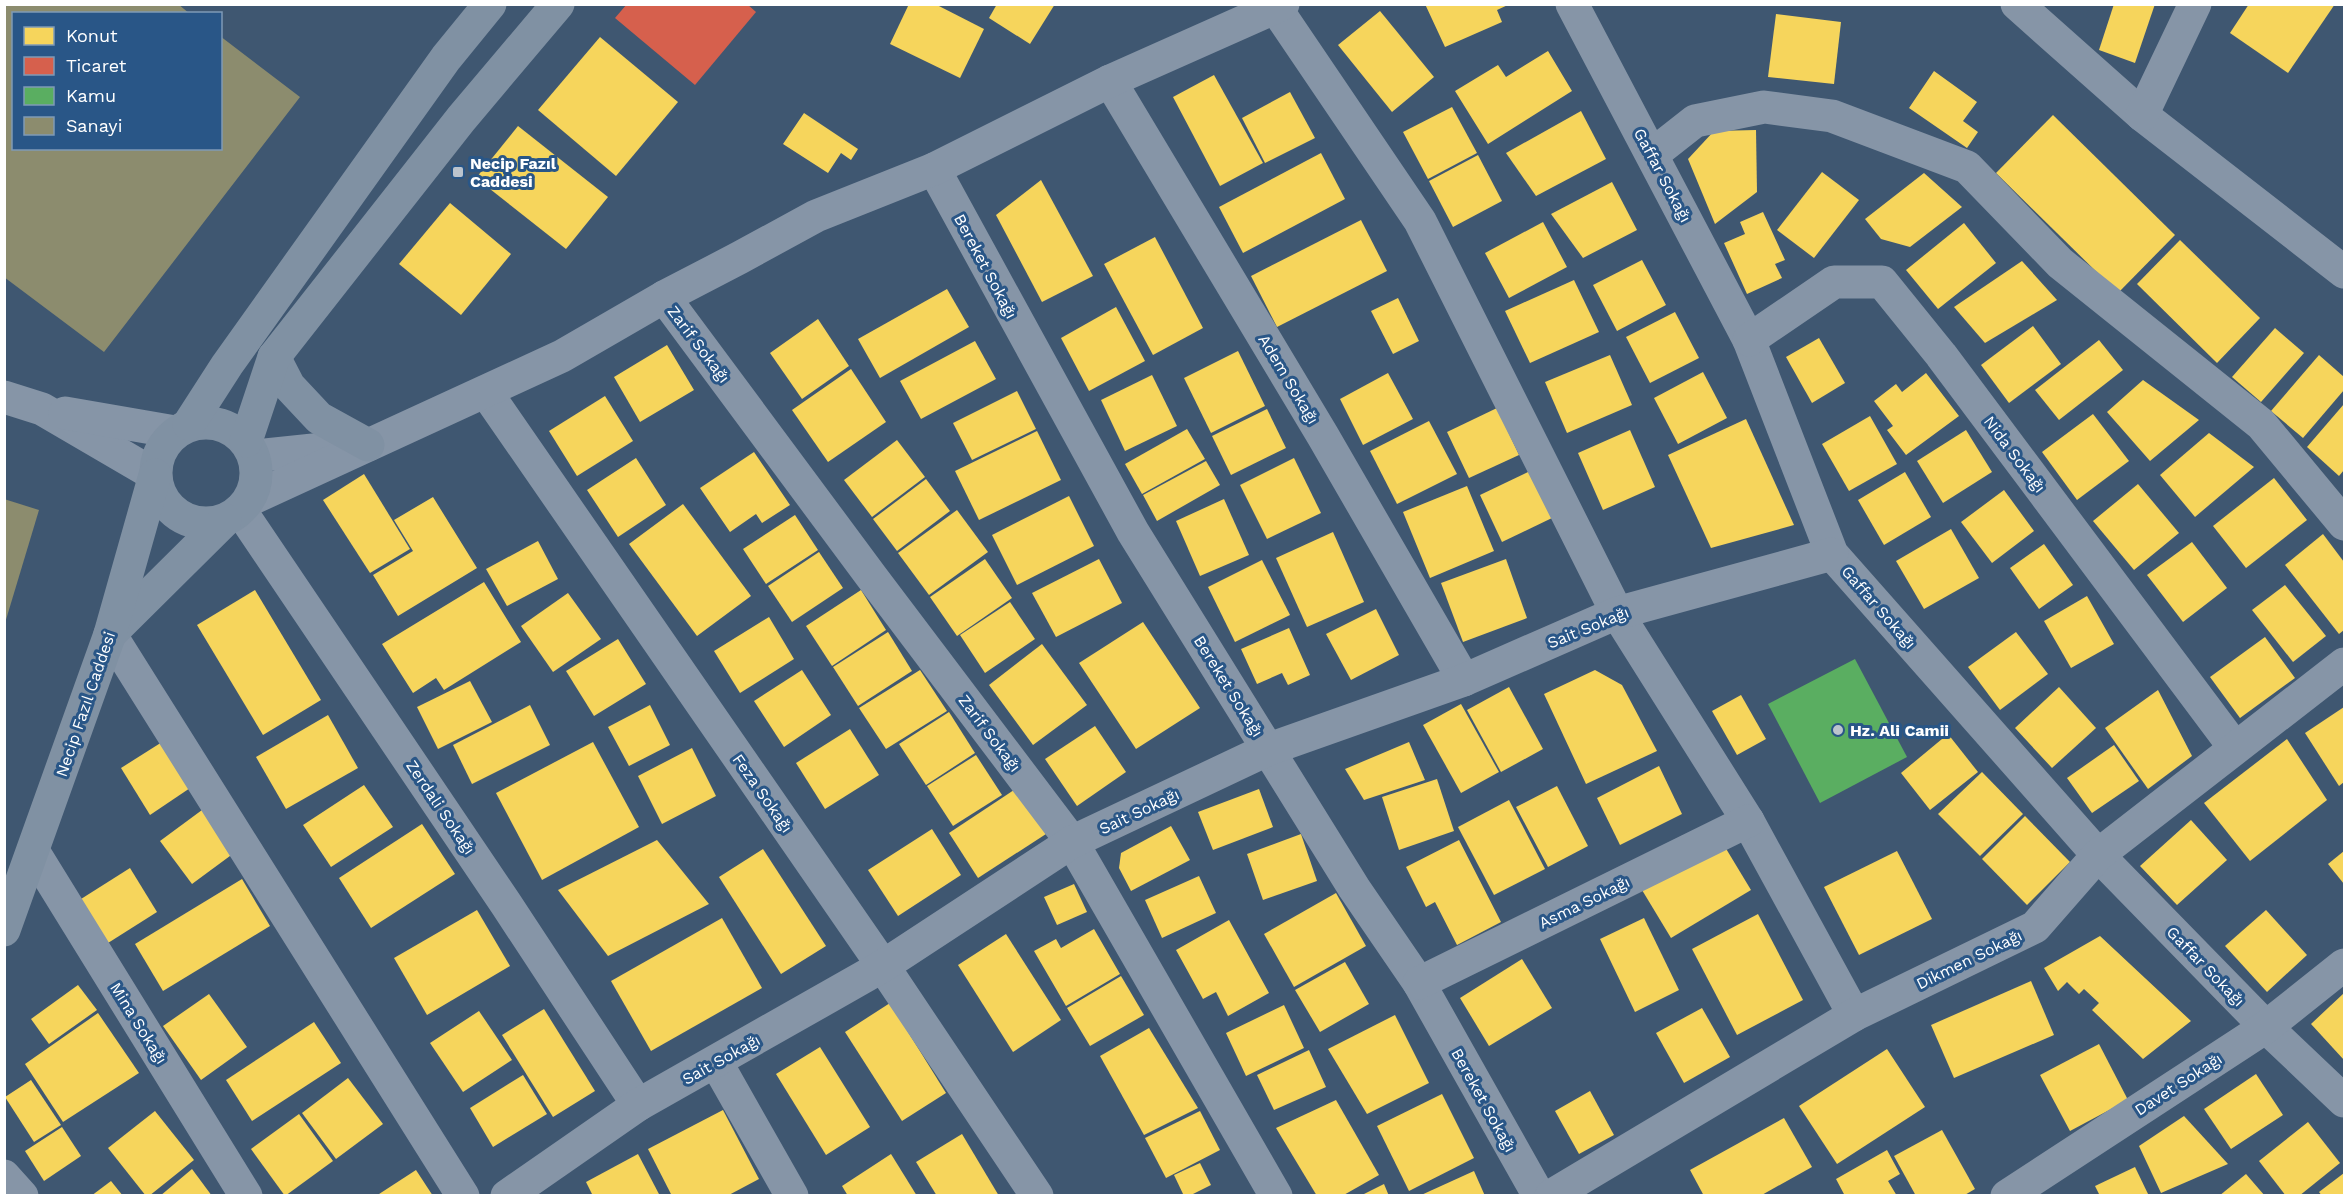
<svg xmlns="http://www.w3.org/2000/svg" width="2349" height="1200" viewBox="0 0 2349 1200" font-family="'Work Sans',sans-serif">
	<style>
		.homes { fill: #f6d55c }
		.shops { fill: #d6604d }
		.public { fill: #5aae61 }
		.industry { fill: #8c8c6e }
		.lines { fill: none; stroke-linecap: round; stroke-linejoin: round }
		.street { stroke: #8695a7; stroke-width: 33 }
		.secondary { stroke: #8091a3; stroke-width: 33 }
		.poi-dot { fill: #bcc4cd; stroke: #295687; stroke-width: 2 }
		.labels { text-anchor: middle; stroke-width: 6; stroke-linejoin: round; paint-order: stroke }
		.poi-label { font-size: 16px; font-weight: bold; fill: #fff; stroke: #295687; text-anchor: start }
		.street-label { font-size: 16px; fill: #fff; stroke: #295687 }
	</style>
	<rect width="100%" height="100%" fill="#3f5771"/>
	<g class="homes">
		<path d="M909,4H935L984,29L960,78L890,44Z"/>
		<path d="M997,4H1055L1030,44L989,18Z"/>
		<path d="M1425,4H1510L1497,10L1502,22L1445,47Z"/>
		<path d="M2114,4H2155L2135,63L2099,50Z"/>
		<path d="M2249,4H2335L2288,73L2230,33Z"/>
		<path d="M1380,11L1434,77L1392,112L1338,45Z"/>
		<path d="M1776,14L1841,22L1834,84L1768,77Z"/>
		<path d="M600,37L678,102L616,176L538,110Z"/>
		<path d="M1548,51L1572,91L1488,144L1455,91L1498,65L1506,77Z"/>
		<path d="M1934,71L1977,102L1963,121L1978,132L1967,148L1909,108Z"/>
		<path d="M1214,75L1263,163L1220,186L1173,97Z"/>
		<path d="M1290,92L1315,138L1265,163L1242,118Z"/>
		<path d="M1452,107L1477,153L1428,179L1403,132Z"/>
		<path d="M1581,111L1606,159L1536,196L1506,153Z"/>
		<path d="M804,113L858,149L851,160L841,153L828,173L783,144Z"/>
		<path d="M2053,115L2175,235L2118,293L1996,173Z"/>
		<path d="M518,126L608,197L566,249L476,178Z"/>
		<path d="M1756,130L1757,192L1715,224L1688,159L1714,131Z"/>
		<path d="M1321,153L1345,199L1243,253L1219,207Z"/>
		<path d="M1478,155L1502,201L1453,227L1429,181Z"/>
		<path d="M1822,172L1859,200L1814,258L1777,230Z"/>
		<path d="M1924,173L1962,207L1910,247L1881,239L1865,219Z"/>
		<path d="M1041,180L1093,276L1042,302L996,215Z"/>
		<path d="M1612,182L1637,230L1583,258L1551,214Z"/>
		<path d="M450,203L511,254L461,315L399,264Z"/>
		<path d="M1763,212L1785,260L1775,264L1782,278L1747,294L1724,243L1745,234L1740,222Z"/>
		<path d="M1361,220L1387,271L1277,327L1251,276Z"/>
		<path d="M1543,222L1567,267L1509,298L1485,253Z"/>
		<path d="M1964,223L1996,263L1938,309L1906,270Z"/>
		<path d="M1155,237L1203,328L1153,355L1104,264Z"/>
		<path d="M2180,240L2260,318L2217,363L2137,284Z"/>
		<path d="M1642,260L1666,305L1617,331L1593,285Z"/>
		<path d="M2022,261L2057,300L1985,343L1954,307Z"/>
		<path d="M1574,280L1599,332L1530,363L1505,311Z"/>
		<path d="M947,289L969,327L880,378L858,339Z"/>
		<path d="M1398,298L1419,341L1393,354L1371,311Z"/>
		<path d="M1116,307L1145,361L1089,391L1061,338Z"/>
		<path d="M1675,312L1699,358L1650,383L1626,337Z"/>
		<path d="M818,319L849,366L802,399L770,353Z"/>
		<path d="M2033,326L2061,364L2009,403L1981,365Z"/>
		<path d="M2275,328L2304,353L2261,402L2232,377Z"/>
		<path d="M1819,338L1845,383L1812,403L1786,357Z"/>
		<path d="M2099,340L2123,370L2059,420L2035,390Z"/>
		<path d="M975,341L996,379L921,419L900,381Z"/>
		<path d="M667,345L694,390L640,422L614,377Z"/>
		<path d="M1238,351L1265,406L1211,433L1184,378Z"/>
		<path d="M1610,355L1632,405L1567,433L1545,382Z"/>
		<path d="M2319,355L2344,377V390L2303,438L2271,411Z"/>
		<path d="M851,369L886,422L828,462L792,410Z"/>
		<path d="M1703,372L1727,418L1678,444L1654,398Z"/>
		<path d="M1388,373L1413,419L1363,445L1340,399Z"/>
		<path d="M1926,373L1959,416L1906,455L1887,430L1893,426L1874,401L1896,384L1902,392Z"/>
		<path d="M1152,375L1177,426L1125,451L1101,400Z"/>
		<path d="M2143,380L2199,420L2150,461L2107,412Z"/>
		<path d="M1017,391L1036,429L972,460L953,423Z"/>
		<path d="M605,396L633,441L577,476L549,431Z"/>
		<path d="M2344,404V470L2339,476L2307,447Z"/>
		<path d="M1497,408L1519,455L1469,478L1447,432Z"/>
		<path d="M1267,409L1286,448L1231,475L1212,436Z"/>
		<path d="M2093,414L2129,461L2077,500L2042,452Z"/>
		<path d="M1870,416L1897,464L1849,491L1822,444Z"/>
		<path d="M1746,419L1794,525L1711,548L1668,455Z"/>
		<path d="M1429,421L1457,474L1397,504L1370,451Z"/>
		<path d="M1187,429L1205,459L1142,494L1125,464Z"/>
		<path d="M1630,430L1655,487L1603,510L1578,453Z"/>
		<path d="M1966,430L1992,472L1943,503L1917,461Z"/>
		<path d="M1037,431L1061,480L979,520L955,471Z"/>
		<path d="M2209,433L2254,467L2195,517L2160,475Z"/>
		<path d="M897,440L925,477L872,517L844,480Z"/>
		<path d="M754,452L790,505L762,523L756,514L730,532L700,488Z"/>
		<path d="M636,458L666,505L618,537L587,490Z"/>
		<path d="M1294,458L1321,513L1267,539L1240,485Z"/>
		<path d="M1206,461L1220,485L1157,521L1143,495Z"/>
		<path d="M1530,471L1552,518L1502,542L1480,495Z"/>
		<path d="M1905,472L1931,517L1884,545L1858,500Z"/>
		<path d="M364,474L410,549L370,573L323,500Z"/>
		<path d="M2274,478L2307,520L2246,568L2213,526Z"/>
		<path d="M926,479L950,511L897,551L873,519Z"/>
		<path d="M2138,484L2179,533L2134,570L2093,521Z"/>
		<path d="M1467,486L1494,551L1430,578L1403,512Z"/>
		<path d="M2004,490L2034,531L1992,563L1961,522Z"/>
		<path d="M1069,496L1094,546L1017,585L992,535Z"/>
		<path d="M433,497L477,568L398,616L373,575L413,551L394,520Z"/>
		<path d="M1224,499L1249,555L1200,576L1176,521Z"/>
		<path d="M683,504L751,596L697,636L629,544Z"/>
		<path d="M957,510L988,552L929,595L898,553Z"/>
		<path d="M795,515L818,550L766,584L743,549Z"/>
		<path d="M1951,529L1979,578L1924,609L1896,561Z"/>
		<path d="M1333,532L1364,602L1307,627L1276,558Z"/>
		<path d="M2323,534L2344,562V630L2339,634L2285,565Z"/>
		<path d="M538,541L558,579L507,606L486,569Z"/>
		<path d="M2192,542L2227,588L2183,622L2147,575Z"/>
		<path d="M2044,544L2073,585L2039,609L2010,568Z"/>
		<path d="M819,552L843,588L792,622L768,586Z"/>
		<path d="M985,559L1012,598L957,636L930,597Z"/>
		<path d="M1099,559L1122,603L1056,637L1032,593Z"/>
		<path d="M1506,559L1527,618L1463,642L1441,583Z"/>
		<path d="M1262,560L1290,615L1235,642L1208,587Z"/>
		<path d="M484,582L521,642L444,690L436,678L413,693L382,644Z"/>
		<path d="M2285,585L2326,636L2293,662L2252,610Z"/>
		<path d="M255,590L321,700L263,735L197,625Z"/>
		<path d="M861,590L886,630L832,666L806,626Z"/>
		<path d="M568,593L601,639L553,672L521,626Z"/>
		<path d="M2087,596L2114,644L2071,668L2044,621Z"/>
		<path d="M1010,602L1035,639L985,673L960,635Z"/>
		<path d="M1376,609L1399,655L1351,680L1326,634Z"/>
		<path d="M769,617L794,659L740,693L714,651Z"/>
		<path d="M1143,622L1200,708L1136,749L1079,663Z"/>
		<path d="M1289,628L1310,675L1288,685L1282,673L1257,684L1241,649Z"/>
		<path d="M888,632L912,671L858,706L833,667Z"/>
		<path d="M2016,632L2048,674L2000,710L1968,667Z"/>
		<path d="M2265,637L2295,678L2240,718L2210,677Z"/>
		<path d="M618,639L646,684L594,716L566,671Z"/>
		<path d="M1042,644L1087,705L1033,745L989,685Z"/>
		<path d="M802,670L831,715L784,747L754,701Z"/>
		<path d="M920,670L947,711L886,749L859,708Z"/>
		<path d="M1595,670L1622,685L1657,751L1586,784L1544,694Z"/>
		<path d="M470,681L492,722L438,749L417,707Z"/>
		<path d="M1509,687L1543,749L1501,772L1467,710Z"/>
		<path d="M2059,687L2096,728L2052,768L2015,728Z"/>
		<path d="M2158,690L2192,756L2148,789L2105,728Z"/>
		<path d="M1741,695L1766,739L1737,755L1712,711Z"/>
		<path d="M1461,704L1499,772L1461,793L1423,725Z"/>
		<path d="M530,705L550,745L472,784L453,745Z"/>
		<path d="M650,705L670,745L629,766L608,727Z"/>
		<path d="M2344,707V782L2339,786L2305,733Z"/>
		<path d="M949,712L975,753L926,785L899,744Z"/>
		<path d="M328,715L358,768L286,809L256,757Z"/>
		<path d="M1095,726L1126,772L1077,806L1045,759Z"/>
		<path d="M850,729L879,775L825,809L796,763Z"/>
		<path d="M1948,734L1978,772L1930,810L1901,773Z"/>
		<path d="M170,737L199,782L150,815L121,768Z"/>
		<path d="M2287,739L2327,800L2250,861L2204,803Z"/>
		<path d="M593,742L639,827L542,880L496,793Z"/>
		<path d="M1409,742L1425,780L1364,800L1345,769Z"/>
		<path d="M2114,745L2139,781L2092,813L2067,778Z"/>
		<path d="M692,748L716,796L662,824L638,776Z"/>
		<path d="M976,755L1002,795L953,826L927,786Z"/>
		<path d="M1659,766L1682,814L1620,845L1597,798Z"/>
		<path d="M1982,772L2023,814L1980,856L1938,814Z"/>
		<path d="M1437,779L1454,831L1399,850L1382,797Z"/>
		<path d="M364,785L393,827L331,867L303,825Z"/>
		<path d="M1557,786L1588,846L1548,867L1516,807Z"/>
		<path d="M1017,788L1046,834L978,878L949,833Z"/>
		<path d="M1259,789L1273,827L1213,850L1198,812Z"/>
		<path d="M1509,800L1545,869L1494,895L1458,827Z"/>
		<path d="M202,810L234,853L192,884L160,841Z"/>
		<path d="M2025,816L2070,862L2027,905L1982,859Z"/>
		<path d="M2191,820L2227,860L2177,905L2140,866Z"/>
		<path d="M422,824L455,874L371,928L339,878Z"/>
		<path d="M1171,826L1190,860L1131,891L1119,868L1121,853Z"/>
		<path d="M932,829L961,875L898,916L868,870Z"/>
		<path d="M1301,834L1317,881L1263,900L1247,854Z"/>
		<path d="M657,840L709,904L608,956L558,890Z"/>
		<path d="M1459,840L1501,922L1457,945L1435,902L1426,907L1406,867Z"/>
		<path d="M1722,842L1751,890L1671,938L1642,890Z"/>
		<path d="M763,849L826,946L781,974L719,877Z"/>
		<path d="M1897,851L1932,919L1859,955L1824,887Z"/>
		<path d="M2344,851V884L2328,864Z"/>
		<path d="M130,868L157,912L108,943L81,899Z"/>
		<path d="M1199,876L1216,913L1162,938L1145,900Z"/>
		<path d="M242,879L270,926L163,991L135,944Z"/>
		<path d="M1074,884L1087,912L1057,925L1044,897Z"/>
		<path d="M1336,893L1366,946L1294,987L1264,934Z"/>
		<path d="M477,910L510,966L427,1015L394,958Z"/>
		<path d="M2266,910L2307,955L2267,992L2225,946Z"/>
		<path d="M1758,914L1803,1000L1737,1035L1692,949Z"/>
		<path d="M722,918L762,988L651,1051L611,981Z"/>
		<path d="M1644,918L1679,990L1635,1012L1600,939Z"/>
		<path d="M1229,920L1269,993L1228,1016L1216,992L1203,999L1176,950Z"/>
		<path d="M1094,929L1120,974L1066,1006L1034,951L1056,939L1061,948Z"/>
		<path d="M1006,934L1061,1020L1013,1052L958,965Z"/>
		<path d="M2100,936L2191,1021L2143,1059L2092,1010L2099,1003L2084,989L2079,994L2067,982L2058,991L2044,968Z"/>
		<path d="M1522,959L1552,1008L1489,1046L1460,998Z"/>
		<path d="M1345,962L1369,1004L1320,1032L1295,990Z"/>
		<path d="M1121,976L1144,1015L1090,1046L1067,1008Z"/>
		<path d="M2031,981L2054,1035L1954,1078L1931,1025Z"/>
		<path d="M78,985L97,1010L49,1044L31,1019Z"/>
		<path d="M2344,993V1060L2311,1024Z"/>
		<path d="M209,994L247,1047L201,1080L163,1026Z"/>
		<path d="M890,1003L946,1093L902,1121L845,1032Z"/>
		<path d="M1284,1005L1304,1048L1246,1076L1226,1033Z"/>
		<path d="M1702,1008L1730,1057L1684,1083L1656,1033Z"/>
		<path d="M544,1009L595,1091L553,1117L502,1035Z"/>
		<path d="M479,1011L512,1060L463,1092L430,1043Z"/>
		<path d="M98,1013L139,1073L63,1122L25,1064Z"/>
		<path d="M1395,1015L1429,1083L1367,1114L1328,1049Z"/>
		<path d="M314,1022L341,1063L252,1121L226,1080Z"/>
		<path d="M1149,1028L1198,1108L1144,1135L1100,1056Z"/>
		<path d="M2099,1044L2128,1100L2070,1131L2040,1075Z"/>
		<path d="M820,1047L870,1127L826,1155L776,1074Z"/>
		<path d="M1887,1049L1925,1107L1837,1164L1799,1106Z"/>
		<path d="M1309,1050L1326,1087L1274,1110L1257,1075Z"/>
		<path d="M2256,1074L2283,1115L2231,1149L2204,1109Z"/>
		<path d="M523,1075L547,1114L493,1147L470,1108Z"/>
		<path d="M348,1078L383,1124L336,1159L302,1113Z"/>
		<path d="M31,1080L61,1125L34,1142L5,1097Z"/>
		<path d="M1590,1091L1614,1135L1579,1154L1555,1111Z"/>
		<path d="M1442,1094L1474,1158L1409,1191L1377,1126Z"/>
		<path d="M1336,1100L1379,1175L1342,1196H1317L1276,1128Z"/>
		<path d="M723,1110L759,1179L727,1196H672L648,1149Z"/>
		<path d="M155,1111L194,1160L149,1196H146L108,1148Z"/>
		<path d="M1200,1111L1220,1150L1166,1178L1145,1138Z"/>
		<path d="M299,1114L333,1161L285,1196L251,1149Z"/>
		<path d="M2184,1116L2228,1164L2161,1193L2139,1146Z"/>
		<path d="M1784,1118L1812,1167L1760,1196H1704L1690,1170Z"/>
		<path d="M2308,1122L2340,1163L2299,1196H2286L2259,1161Z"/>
		<path d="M62,1127L81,1156L44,1181L25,1151Z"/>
		<path d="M1942,1130L1975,1189L1963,1196H1916L1894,1156Z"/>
		<path d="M962,1134L999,1196H937L916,1162Z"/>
		<path d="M1887,1150L1900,1174L1888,1181L1897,1196H1845L1836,1179Z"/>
		<path d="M638,1154L660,1196H593L586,1182Z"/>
		<path d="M891,1154L917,1196H848L842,1186Z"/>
		<path d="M1200,1163L1211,1185L1189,1196H1184L1174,1175Z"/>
		<path d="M2135,1167L2149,1196H2100L2095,1186Z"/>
		<path d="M192,1169L212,1196H160Z"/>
		<path d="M416,1170L433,1196H376Z"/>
		<path d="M1474,1171L1485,1196H1419Z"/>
		<path d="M2344,1173V1196H2322L2319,1192Z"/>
		<path d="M2246,1174L2265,1196H2219Z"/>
		<path d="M111,1181L123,1196H91Z"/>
		<path d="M1384,1184L1389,1196H1360Z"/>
	</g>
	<path class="shops" d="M627,4H747L756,12L695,85L615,18Z"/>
	<path class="public" d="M1855,659L1907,757L1820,803L1768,704Z"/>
	<g class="industry">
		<path d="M4,4H178L190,14H14V148H220V36L300,97L104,352L4,277Z"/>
		<path d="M4,499L39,510L5,623H4Z"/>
	</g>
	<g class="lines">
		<g class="street">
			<path d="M1273,4L1420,221L1617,613L1748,821L1854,1015"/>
			<path d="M1572,4L1749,340L1832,554L2098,855L2266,1027L2344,1101"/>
			<path d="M2017,4L2142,115L2344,272"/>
			<path d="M1110,81L1323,436L1464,680"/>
			<path d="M2142,115L2195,4"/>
			<path d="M1653,154L1695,121L1764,107L1832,116L1967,167L2060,263L2261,424L2344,524"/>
			<path d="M934,169L1133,532L1354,888L1419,983L1539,1196"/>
			<path d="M664,297L871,576L1072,842L1276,1196"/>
			<path d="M1749,340L1834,282H1882L1941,355L2235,748"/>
			<path d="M486,392L883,966L1037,1196"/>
			<path d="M4,397L42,409L155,475"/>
			<path d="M65,413L175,432"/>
			<path d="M254,456L342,447"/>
			<path d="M249,500L562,356L664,297L739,258L816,216L934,169L1110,81L1283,4"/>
			<path d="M240,510L506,904L638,1105"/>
			<path d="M110,634L463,1196"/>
			<path d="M33,851L246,1196"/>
			<path d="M1419,983L1748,821"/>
			<path d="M716,1062L792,1196"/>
			<path d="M4,1176L22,1196"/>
			<path d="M507,1196L638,1105L883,966L1072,842L1269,749L1464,680L1617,613L1832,554"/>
			<path d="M1551,1196L1854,1015L2035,927L2098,855L2344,664"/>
			<path d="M2007,1196L2266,1027L2344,965"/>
		</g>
		<g class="secondary">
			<path d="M274,357L289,386L319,418L368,445"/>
			<circle cx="206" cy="473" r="50"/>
			<path d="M189,424L227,365L446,58L490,4"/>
			<path d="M246,441L274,357L461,119L558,4"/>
			<path d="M111,633L225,520"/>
			<path d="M4,930L110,634L155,475"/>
		</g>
	</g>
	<g class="poi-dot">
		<rect x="452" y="166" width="12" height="12" rx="3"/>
		<circle cx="1838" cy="730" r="6"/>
	</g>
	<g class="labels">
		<g class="poi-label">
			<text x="470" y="169">Necip Fazıl<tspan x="470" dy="18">Caddesi</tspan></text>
			<text x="1850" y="736">Hz. Ali Camii</text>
		</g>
		<g class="street-label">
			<text transform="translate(1663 175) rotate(62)" y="6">Gaffar Sokağı</text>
			<text transform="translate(986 266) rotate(62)" y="6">Bereket Sokağı</text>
			<text transform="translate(699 344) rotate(53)" y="6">Zarif Sokağı</text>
			<text transform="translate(1289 379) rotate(59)" y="6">Adem Sokağı</text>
			<text transform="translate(2015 454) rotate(53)" y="6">Nida Sokağı</text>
			<text transform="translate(1879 607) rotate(49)" y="6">Gaffar Sokağı</text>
			<text transform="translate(1588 627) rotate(-22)" y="6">Sait Sokağı</text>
			<text transform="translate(1229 686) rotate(58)" y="6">Bereket Sokağı</text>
			<text transform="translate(85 704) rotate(-71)" y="6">Necip Fazıl Caddesi</text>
			<text transform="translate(990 733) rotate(53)" y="6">Zarif Sokağı</text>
			<text transform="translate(763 793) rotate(55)" y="6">Feza Sokağı</text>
			<text transform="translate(441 807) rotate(56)" y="6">Zerdali Sokağı</text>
			<text transform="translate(1139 811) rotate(-25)" y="6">Sait Sokağı</text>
			<text transform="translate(1584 902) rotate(-26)" y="6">Asma Sokağı</text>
			<text transform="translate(1969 959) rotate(-26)" y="6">Dikmen Sokağı</text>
			<text transform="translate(2206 966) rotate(46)" y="6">Gaffar Sokağı</text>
			<text transform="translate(139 1023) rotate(58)" y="6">Mina Sokağı</text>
			<text transform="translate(721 1059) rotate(-29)" y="6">Sait Sokağı</text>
			<text transform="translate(2178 1084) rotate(-33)" y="6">Davet Sokağı</text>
			<text transform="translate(1484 1100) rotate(61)" y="6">Bereket Sokağı</text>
		</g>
	</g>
	<rect width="2349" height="1200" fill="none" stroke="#ffffff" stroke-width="12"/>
	<rect x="12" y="12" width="210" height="138" fill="#295687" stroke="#7f9ab7" stroke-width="1.5"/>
	<rect x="24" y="27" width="30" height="18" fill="#f6d55c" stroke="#7f9ab7" stroke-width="1.5"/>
	<text x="66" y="42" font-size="18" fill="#ffffff">Konut</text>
	<rect x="24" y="57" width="30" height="18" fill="#d6604d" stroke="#7f9ab7" stroke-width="1.5"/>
	<text x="66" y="72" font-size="18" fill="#ffffff">Ticaret</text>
	<rect x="24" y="87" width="30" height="18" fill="#5aae61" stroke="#7f9ab7" stroke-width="1.5"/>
	<text x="66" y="102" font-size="18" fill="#ffffff">Kamu</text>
	<rect x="24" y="117" width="30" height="18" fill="#8c8c6e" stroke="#7f9ab7" stroke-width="1.5"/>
	<text x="66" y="132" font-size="18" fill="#ffffff">Sanayi</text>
</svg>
